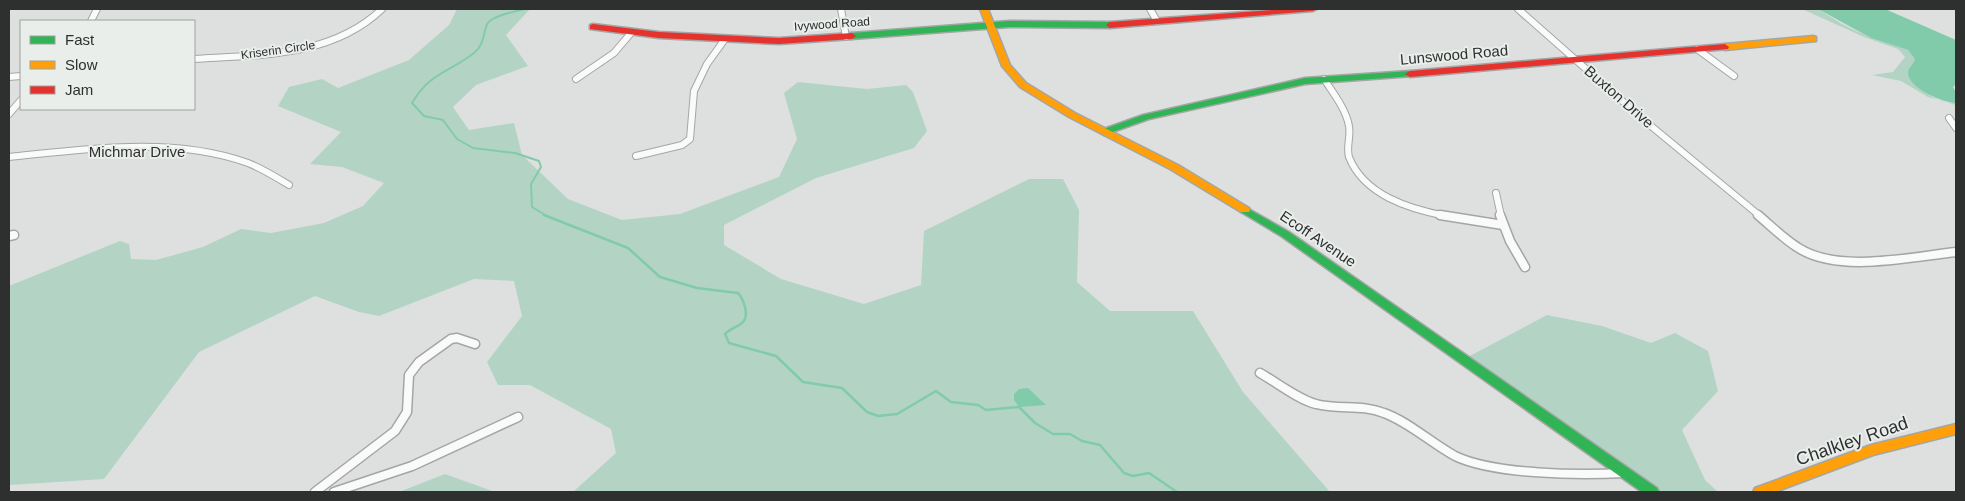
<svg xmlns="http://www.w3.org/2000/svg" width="1965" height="501" viewBox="0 0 1965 501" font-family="Arial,sans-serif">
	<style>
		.green { fill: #b3d4c4 }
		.water { fill: #81cbab }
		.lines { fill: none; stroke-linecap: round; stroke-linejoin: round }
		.stream-far1 { stroke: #81cbab; stroke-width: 2 }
		.stream { stroke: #81cbab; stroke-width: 2.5 }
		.street-far1-casing { stroke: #a4a6a5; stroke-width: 8 }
		.street-casing { stroke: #a4a6a5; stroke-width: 11 }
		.fast-casing { stroke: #a4a6a5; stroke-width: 3 }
		.slow-casing { stroke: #a4a6a5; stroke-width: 3 }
		.jam-casing { stroke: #a4a6a5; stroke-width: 3 }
		.street-far1 { stroke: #fafafa; stroke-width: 6 }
		.street { stroke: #fafafa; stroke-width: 8 }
		.fast { fill: #30b455; fill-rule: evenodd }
		.slow { fill: #ff9f0a; fill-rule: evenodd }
		.jam { fill: #e5322d; fill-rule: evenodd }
		.labels { text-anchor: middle; stroke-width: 4; stroke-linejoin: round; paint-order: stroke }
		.far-street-label { font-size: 12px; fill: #2e302f; stroke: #e9eeeb }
		.street-label { font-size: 15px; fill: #2e302f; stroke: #e9eeeb }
		.near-street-label { font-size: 18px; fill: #2e302f; stroke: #e9eeeb }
	</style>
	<rect width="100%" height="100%" fill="#dde0de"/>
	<g class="green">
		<path d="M457,9H530L506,35L528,66L476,85L453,107L469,130L514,123L522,155L568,199L622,220L680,214L779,177L797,139L784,93L798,82L867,89L906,85L913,92L927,131L914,148L816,178L724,225V245L781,279L864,304L921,285L924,231L1029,179H1063L1079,210L1077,282L1110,311H1193L1243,392L1330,492H573L616,453L611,429L530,385H498L487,362L522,316L514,281L474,279L379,316L359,312L315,296L199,352L104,479L9,485V286L120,241L129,244L131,259L156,260L203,247L241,229L271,233L324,223L363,206L384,183L342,167L310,164L341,132L278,106L289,87L322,79L338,88L409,60L449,25Z"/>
		<path d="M1802,9H1818L1842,24L1871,38L1908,50L1916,59L1908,71C1920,88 1933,104 1956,103V105L1928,97L1901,81L1872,75L1893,72L1905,57L1898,49L1864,37Z"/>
		<path d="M1547,315L1602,326L1651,343L1675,333L1708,351L1718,391L1682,430L1705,480L1718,492H1658L1466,358Z"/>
		<path d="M445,474L495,492H399Z"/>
	</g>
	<g class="water">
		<path d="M1818,9H1885L1956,40V84L1953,87L1956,92V103C1944,103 1907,88 1908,72C1908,68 1914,64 1915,59L1908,50L1871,38Z"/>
		<path d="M1028,388L1046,405L1019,407L1014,400V394L1019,389Z"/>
	</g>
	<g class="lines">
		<path class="stream-far1" d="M524,9C514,12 500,14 491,20C482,25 487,43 474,53C450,72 429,73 412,103L424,116L443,120L457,139L473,148L515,153L539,161L541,167L531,184L532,207L547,216"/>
		<path class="stream" d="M544,215L628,248L660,277L697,288L738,293C744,300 750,316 742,323C737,327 730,329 725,334L729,343L776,356L803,382L842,388L867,412L878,416L897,414L936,391L951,402L978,405L986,410L1019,407L1035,423L1053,434H1070L1082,441L1100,445L1124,473L1133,476L1149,473L1177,492"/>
		<g class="street-far1-casing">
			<g id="street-far1">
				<path d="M841,9L846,37"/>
				<path d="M1150,9L1157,21"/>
				<path d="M1518,9L1645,121L1760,216"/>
				<path d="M91,21L97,9"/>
				<path d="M1697,49L1734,76"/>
				<path d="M194,59C259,55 332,57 382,9"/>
				<path d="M9,77L21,76"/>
				<path d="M576,79L614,53L631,33"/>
				<path d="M1324,79C1333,93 1346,109 1349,126C1351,136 1346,147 1349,157C1364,195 1409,209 1446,216"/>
				<path d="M9,114L21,100"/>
				<path d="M1949,118L1956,128"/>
				<path d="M636,156L682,145L690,139L694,91L707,64L725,39"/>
				<path d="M9,157C87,149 173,136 248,163C263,169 276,177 289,185"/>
				<path d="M1496,193L1501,216"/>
			</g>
		</g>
		<g class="street-casing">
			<g id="street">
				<path d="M1440,215L1503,225"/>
				<path d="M1500,215L1510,241L1525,267"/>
				<path d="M1758,215C1771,226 1783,238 1797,247C1837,274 1910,257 1956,252"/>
				<path d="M9,236L14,235"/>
				<path d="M1260,373C1276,382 1299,400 1316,404C1339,410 1362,404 1384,413C1409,422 1431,443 1455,456C1495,475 1580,475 1624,473"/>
				<path d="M315,492L395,431L407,412L409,375L419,362L451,339L457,338L475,344"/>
				<path d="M334,492L412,466L518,417"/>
			</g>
		</g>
		<g class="fast-casing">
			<g id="fast">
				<path d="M1009,21L1110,22L1114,25L1110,28L1009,27L852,39L848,36L852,33Z"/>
				<path d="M1410,71L1413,72V76L1305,84L1149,119L1104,135L1099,132L1101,130L1143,115L1305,78Z"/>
				<path d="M1245,207L1289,232L1657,488L1659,492H1642L1281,236L1241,212L1240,210L1241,208Z"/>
			</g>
		</g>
		<g class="slow-casing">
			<g id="slow">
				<path d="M980,9H988L1010,65L1026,83L1075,113L1178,165L1249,208L1250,210L1249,212H1241L1170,169L1069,117L1020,87L1002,66Z"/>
				<path d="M1813,36L1816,37V41L1725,50L1721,47L1725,44Z"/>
				<path d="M1956,424V434L1873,455L1775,492H1753L1755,488L1871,445Z"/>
			</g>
		</g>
		<g class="jam-casing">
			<g id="jam">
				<path d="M1285,9H1317L1313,11L1110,28L1106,25L1110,22Z"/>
				<path d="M593,24L659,32L779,38L852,33L856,36L852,39L779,44L659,38L590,29V25Z"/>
				<path d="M1725,44L1729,47L1728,49L1410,77L1405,74L1410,71Z"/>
			</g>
		</g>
		<use href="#street-far1" class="street-far1"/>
		<use href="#street" class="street"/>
		<use href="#fast" class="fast"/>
		<use href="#slow" class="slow"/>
		<use href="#jam" class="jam"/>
	</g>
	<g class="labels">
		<g class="far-street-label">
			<text transform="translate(832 24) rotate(-4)" y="4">Ivywood Road</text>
			<text transform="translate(278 50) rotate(-8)" y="4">Kriserin Circle</text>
		</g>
		<g class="street-label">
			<text transform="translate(1454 55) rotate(-5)" y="5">Lunswood Road</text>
			<text transform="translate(1619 97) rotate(41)" y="5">Buxton Drive</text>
			<text x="137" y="157">Michmar Drive</text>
			<text transform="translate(1318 239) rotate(34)" y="5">Ecoff Avenue</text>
		</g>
		<g class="near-street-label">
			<text transform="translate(1852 441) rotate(-19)" y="6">Chalkley Road</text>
		</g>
	</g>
	<rect width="1965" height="501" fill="none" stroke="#2e302f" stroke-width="20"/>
	<rect x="20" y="20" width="175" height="90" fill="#e9eeeb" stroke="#9ea2a0"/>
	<rect x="30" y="36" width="25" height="8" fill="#30b455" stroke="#9ea2a0"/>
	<text x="65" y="45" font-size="15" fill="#2e302f">Fast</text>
	<rect x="30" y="61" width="25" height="8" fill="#ff9f0a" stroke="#9ea2a0"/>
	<text x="65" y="70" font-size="15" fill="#2e302f">Slow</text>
	<rect x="30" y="86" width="25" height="8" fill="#e5322d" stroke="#9ea2a0"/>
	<text x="65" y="95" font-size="15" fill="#2e302f">Jam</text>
</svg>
